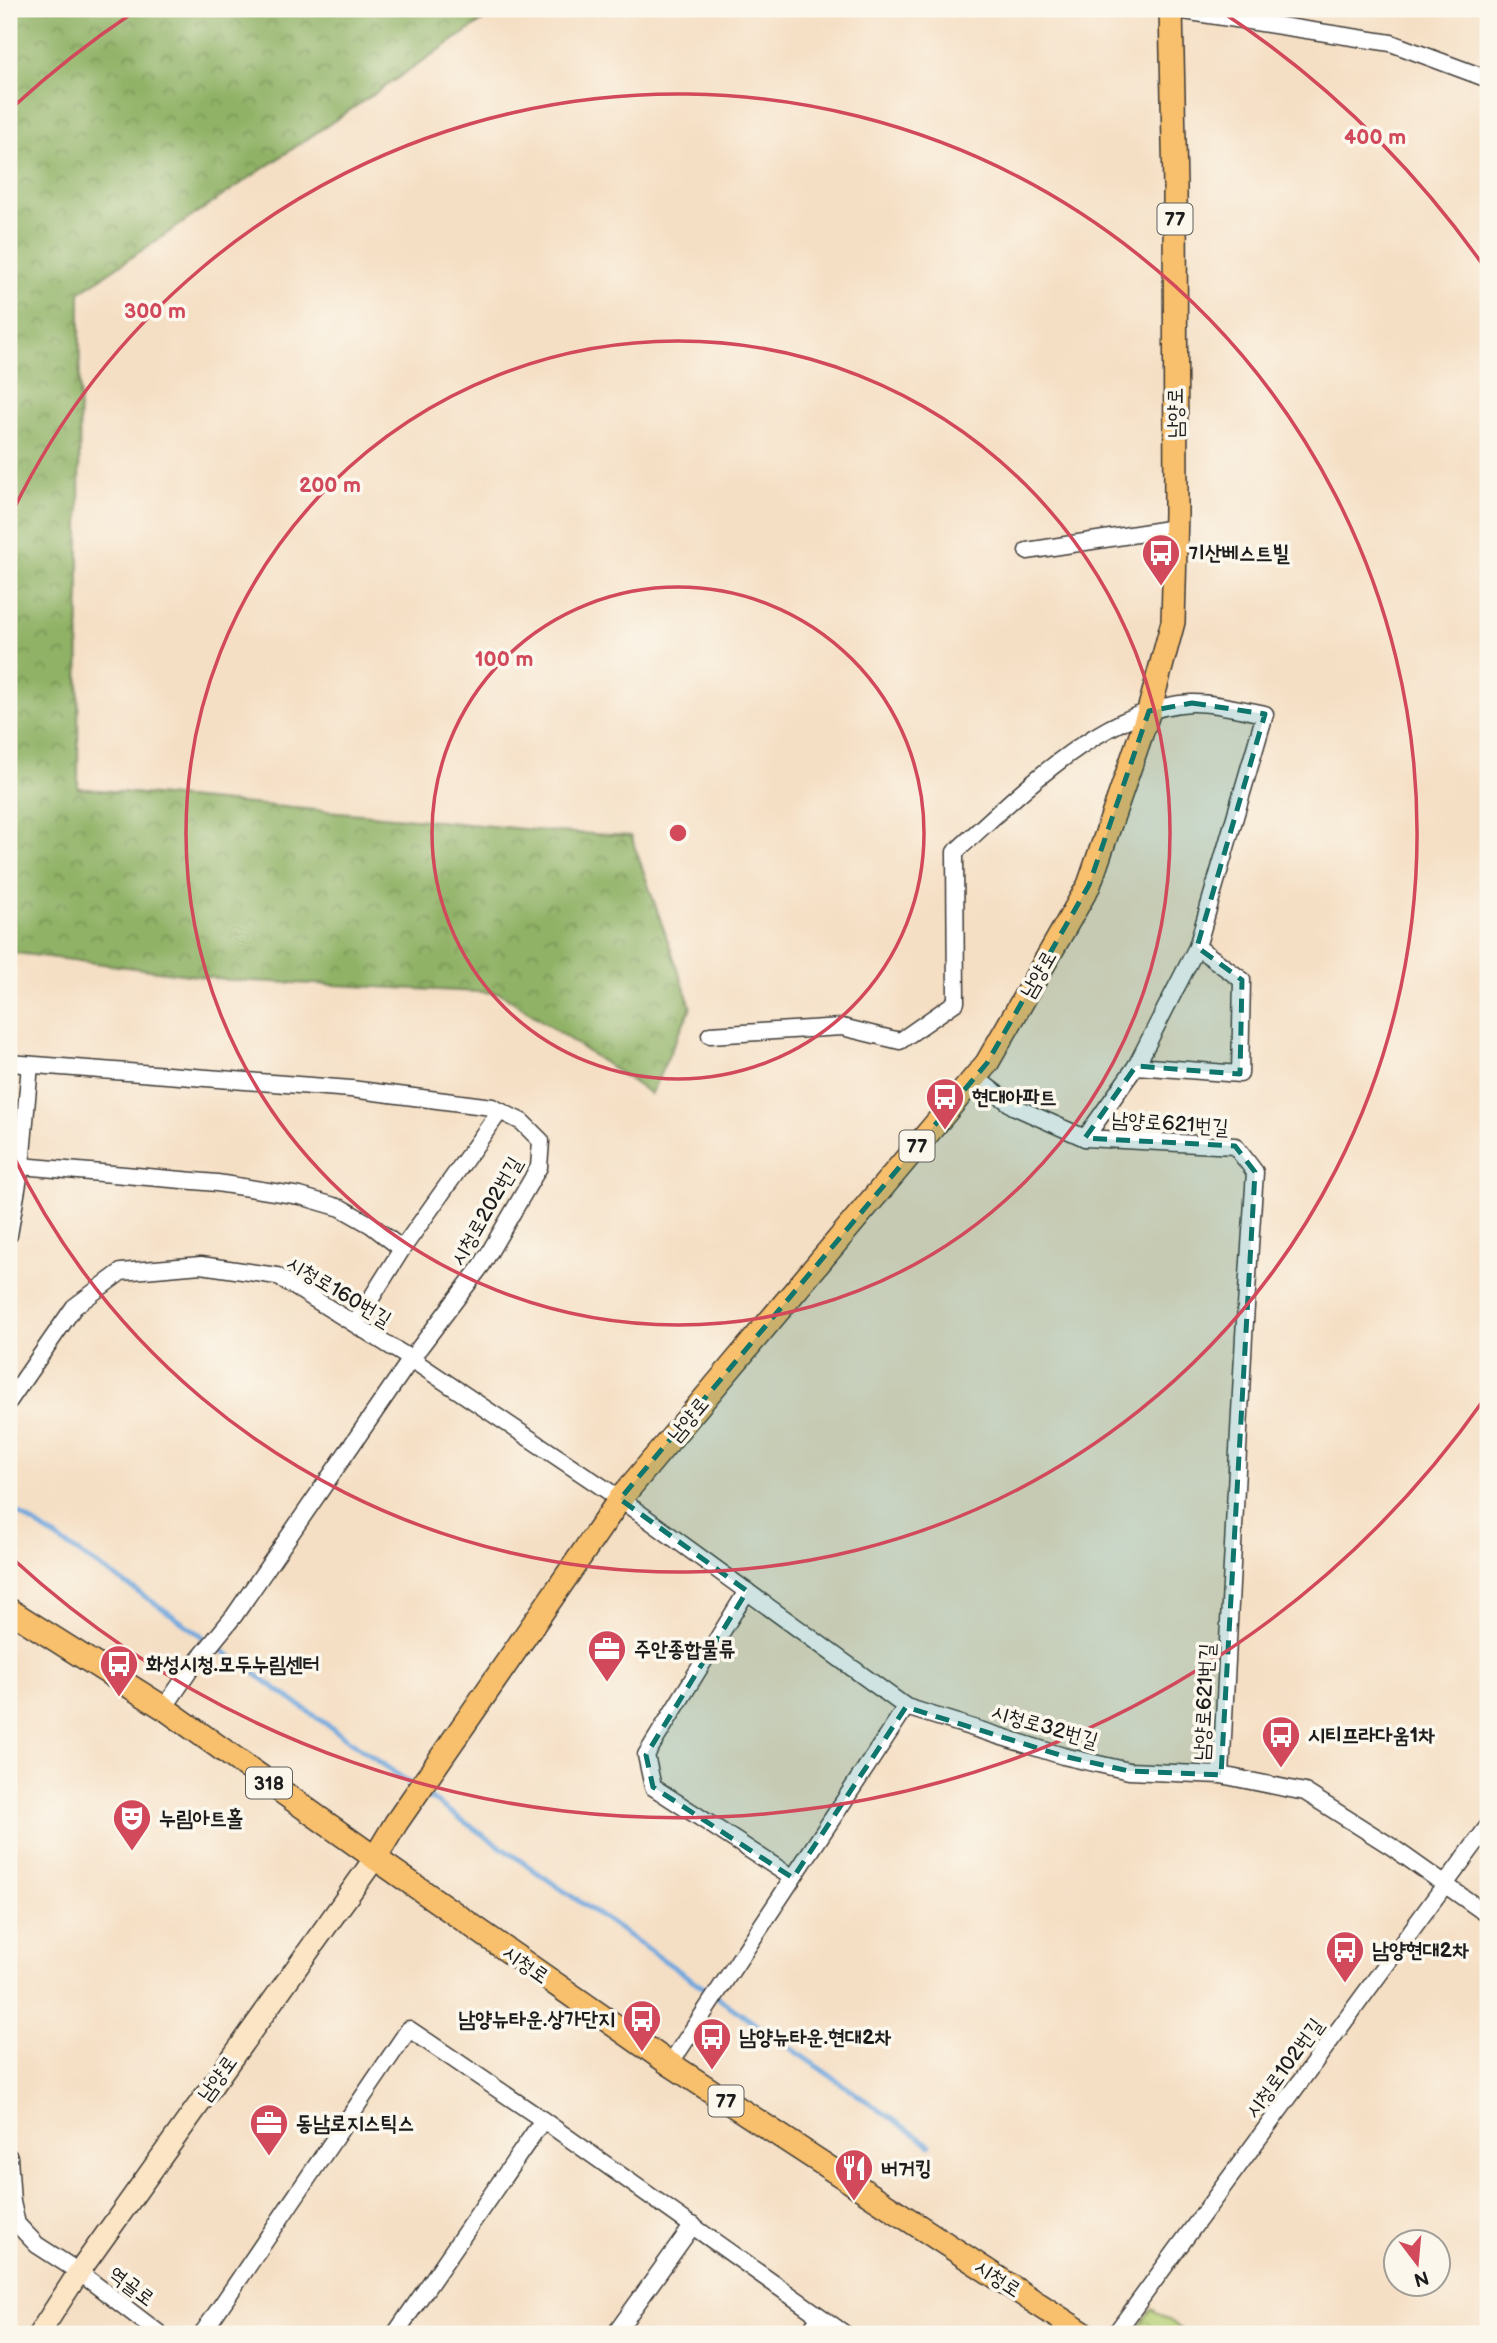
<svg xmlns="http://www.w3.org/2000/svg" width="1497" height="2343" viewBox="0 0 1497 2343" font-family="'Balsamiq Sans','Poor Story',sans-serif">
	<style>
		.forest { fill: url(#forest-crowns); stroke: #566741; stroke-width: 2 }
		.park { fill: url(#park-crowns); stroke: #697648; stroke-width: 2 }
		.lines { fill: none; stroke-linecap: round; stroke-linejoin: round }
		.stream { stroke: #6da6dd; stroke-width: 5 }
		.minor-casing { stroke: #3d3935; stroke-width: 19 }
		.secondary-casing { stroke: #3d3935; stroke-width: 24 }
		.primary-casing { stroke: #3d3935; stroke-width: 26 }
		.minor { stroke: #fff; stroke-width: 16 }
		.secondary { stroke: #fce5c4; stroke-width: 21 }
		.primary { stroke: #f8bf6c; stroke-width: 23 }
		.marked { fill: #0f766e; fill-opacity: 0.2; stroke: #0f766e; stroke-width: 5; stroke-dasharray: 14 9; stroke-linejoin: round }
		.ring { fill: none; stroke: #d1495b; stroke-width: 3.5 }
		.labels { text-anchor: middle; stroke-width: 7; stroke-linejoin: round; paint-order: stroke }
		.shield { fill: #fbf7ec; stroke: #5f5e5a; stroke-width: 2 }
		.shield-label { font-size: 19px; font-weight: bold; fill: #1c1c1c }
		.street-label { font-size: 21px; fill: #1c1c1c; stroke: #fbf7ec }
		.poi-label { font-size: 21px; font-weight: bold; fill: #1c1c1c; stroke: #fbf7ec; text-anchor: start }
		.centre { fill: #d1495b; stroke: #fbf7ec; stroke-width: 3.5 }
		.ring-label { font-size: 21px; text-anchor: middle; font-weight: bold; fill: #d1495b; stroke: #fbf7ec; stroke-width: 7; stroke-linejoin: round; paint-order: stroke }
	</style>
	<defs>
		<pattern id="forest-crowns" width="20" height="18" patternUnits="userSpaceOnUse" patternTransform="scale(1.75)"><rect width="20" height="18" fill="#90b266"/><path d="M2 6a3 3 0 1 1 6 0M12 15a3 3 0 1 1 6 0" fill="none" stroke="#759053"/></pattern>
		<pattern id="park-crowns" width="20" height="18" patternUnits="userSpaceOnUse" patternTransform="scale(1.75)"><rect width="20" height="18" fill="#b6cf74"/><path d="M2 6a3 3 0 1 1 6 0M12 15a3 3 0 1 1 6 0" fill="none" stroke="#9cb164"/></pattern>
	</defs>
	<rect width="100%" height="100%" fill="#fbf7ec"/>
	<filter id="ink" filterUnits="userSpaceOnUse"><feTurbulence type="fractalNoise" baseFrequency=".0143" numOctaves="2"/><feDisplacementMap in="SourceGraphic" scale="14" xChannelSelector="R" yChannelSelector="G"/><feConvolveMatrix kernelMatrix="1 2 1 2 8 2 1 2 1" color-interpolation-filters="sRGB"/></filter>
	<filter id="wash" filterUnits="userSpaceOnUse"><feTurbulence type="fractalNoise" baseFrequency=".00686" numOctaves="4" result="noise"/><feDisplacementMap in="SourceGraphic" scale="28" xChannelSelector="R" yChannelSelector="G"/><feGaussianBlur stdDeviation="1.57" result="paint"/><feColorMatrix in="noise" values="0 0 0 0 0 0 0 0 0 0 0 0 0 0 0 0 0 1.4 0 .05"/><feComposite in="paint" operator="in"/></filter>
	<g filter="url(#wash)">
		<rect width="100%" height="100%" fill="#f5dfc4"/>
		<path class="forest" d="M9,9H500L80,292L78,788L556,832L631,836L691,1007L651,1094L500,993L229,980L9,952Z"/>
		<path class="park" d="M1152,2309L1190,2334H1132Z"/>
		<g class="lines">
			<g class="stream">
				<path d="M9,1507L162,1608L415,1787"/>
				<path d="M423,1793L930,2145"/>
			</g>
		</g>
	</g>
	<g filter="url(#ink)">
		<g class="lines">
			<g class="minor-casing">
				<g id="minor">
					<path d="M1171,9L1391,43L1488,79"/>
					<path d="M1027,551L1175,528"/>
					<path d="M710,1035L842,1027L900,1041L956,1002L955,852C1019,795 1101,708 1191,703C1213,702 1243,710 1265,714L1197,947L1242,980L1240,1074L1136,1066L1085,1138L1235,1146L1255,1172L1244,1336L1221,1775"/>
					<path d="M9,1063L351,1089L492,1107L522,1122L541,1141L539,1167L482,1265L411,1359L234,1616L190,1670L164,1708"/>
					<path d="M1136,1066L1197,947"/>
					<path d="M975,1077L1013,1106L1085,1138"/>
					<path d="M9,1165L217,1183L300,1196L341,1208L371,1225L402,1249"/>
					<path d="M9,1235L21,1166L30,1065"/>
					<path d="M355,1324L402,1249L500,1111"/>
					<path d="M9,1401L74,1307L121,1272L201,1265L277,1276L411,1359L620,1499L906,1707L1063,1756L1129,1771L1221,1775L1305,1792L1392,1847L1488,1915"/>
					<path d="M747,1591L646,1755L653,1787L793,1878"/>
					<path d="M670,2064L906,1707"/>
					<path d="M9,2157L12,2202L17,2224L37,2245L79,2272L160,2334"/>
					<path d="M202,2334L409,2029L543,2120L845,2334"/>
					<path d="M395,2334L543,2120"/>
					<path d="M615,2334L693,2225"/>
					<path d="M808,2334L819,2317"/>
					<path d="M1115,2334L1488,1826"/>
				</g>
			</g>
			<g class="secondary-casing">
				<path id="secondary" d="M39,2334L79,2272L375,1858"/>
			</g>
			<g class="primary-casing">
				<g id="primary">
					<path d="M9,1610L164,1708L375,1858L670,2064L1084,2334"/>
					<path d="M375,1858L396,1823L620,1499L987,1063L1089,885L1149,711L1173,622L1176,513L1175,187L1171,9"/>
				</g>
			</g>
			<use href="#minor" class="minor"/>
			<use href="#secondary" class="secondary"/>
			<use href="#primary" class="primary"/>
		</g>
	</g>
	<path class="marked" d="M1192,703L1265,714L1197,947L1242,980L1240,1074L1136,1066L1085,1138L1235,1146L1255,1172L1221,1775L1129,1771L1063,1756L906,1707L793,1878L653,1787L646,1755L747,1591L620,1499L987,1063L1089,885L1149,711Z"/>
	<g class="ring">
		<circle cx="678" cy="833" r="246"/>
		<circle cx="678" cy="833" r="492"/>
		<path d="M11 515A739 739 0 1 1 11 1151"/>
		<path d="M1485 1398A985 985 0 0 1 13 1559M13 107A985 985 0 0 1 134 12M1222 12A985 985 0 0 1 1485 268"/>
	</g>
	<defs>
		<g id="bus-pin" transform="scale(2.0125)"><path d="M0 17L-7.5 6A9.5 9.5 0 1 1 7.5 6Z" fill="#d1495b" stroke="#fbf7ec"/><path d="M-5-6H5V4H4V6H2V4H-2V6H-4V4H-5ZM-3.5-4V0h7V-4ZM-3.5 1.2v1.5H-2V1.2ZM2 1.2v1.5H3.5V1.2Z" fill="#fff"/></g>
		<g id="office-pin" transform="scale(2.0125)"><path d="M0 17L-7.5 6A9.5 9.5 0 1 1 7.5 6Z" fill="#d1495b" stroke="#fbf7ec"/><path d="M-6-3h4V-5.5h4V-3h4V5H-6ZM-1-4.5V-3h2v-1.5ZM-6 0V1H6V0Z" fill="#fff"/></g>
		<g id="theatre-pin" transform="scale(2.0125)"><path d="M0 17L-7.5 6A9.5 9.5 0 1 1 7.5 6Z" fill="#d1495b" stroke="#fbf7ec"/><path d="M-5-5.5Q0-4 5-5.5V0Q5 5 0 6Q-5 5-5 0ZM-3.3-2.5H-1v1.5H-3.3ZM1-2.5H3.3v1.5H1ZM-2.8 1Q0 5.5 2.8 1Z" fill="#fff"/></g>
		<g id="restaurant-pin" transform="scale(2.0125)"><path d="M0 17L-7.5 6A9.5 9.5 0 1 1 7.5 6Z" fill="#d1495b" stroke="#fbf7ec"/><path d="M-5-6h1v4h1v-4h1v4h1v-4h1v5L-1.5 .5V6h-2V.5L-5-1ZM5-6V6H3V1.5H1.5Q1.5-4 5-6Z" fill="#fff"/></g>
	</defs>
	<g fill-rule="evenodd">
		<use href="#bus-pin" x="1161" y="553"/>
		<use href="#bus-pin" x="945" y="1097"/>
		<use href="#office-pin" x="607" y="1649"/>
		<use href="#bus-pin" x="119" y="1664"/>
		<use href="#bus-pin" x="1281" y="1735"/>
		<use href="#theatre-pin" x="132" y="1818"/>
		<use href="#bus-pin" x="1345" y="1950"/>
		<use href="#bus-pin" x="642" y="2019"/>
		<use href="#bus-pin" x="712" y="2037"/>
		<use href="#office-pin" x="269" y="2123"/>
		<use href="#restaurant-pin" x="854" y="2168"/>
	</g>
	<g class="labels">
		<g class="shield">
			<rect x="1157.5" y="203.5" width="35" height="31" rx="5"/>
			<rect x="899.5" y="1130.5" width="35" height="31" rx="5"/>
			<rect x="246" y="1767.5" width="46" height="31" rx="5"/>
			<rect x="708.5" y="2085.5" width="35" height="31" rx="5"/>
		</g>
		<g class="shield-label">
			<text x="1175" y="226">77</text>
			<text x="917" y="1153">77</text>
			<text x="269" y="1790">318</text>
			<text x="726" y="2108">77</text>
		</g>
		<g class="street-label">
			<text transform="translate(1175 413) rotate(-90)" y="7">남양로</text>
			<text transform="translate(1038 974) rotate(-60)" y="7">남양로</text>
			<text transform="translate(1170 1123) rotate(4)" y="7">남양로621번길</text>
			<text transform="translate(486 1211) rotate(-60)" y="7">시청로202번길</text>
			<text transform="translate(339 1291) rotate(31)" y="7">시청로160번길</text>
			<text transform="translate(688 1419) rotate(-50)" y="7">남양로</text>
			<text transform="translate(1204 1702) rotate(-87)" y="7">남양로621번길</text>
			<text transform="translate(1045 1726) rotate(16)" y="7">시청로32번길</text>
			<text transform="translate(526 1964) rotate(35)" y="7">시청로</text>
			<text transform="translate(1284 2068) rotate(-54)" y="7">시청로102번길</text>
			<text transform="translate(217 2078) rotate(-54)" y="7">남양로</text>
			<text transform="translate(998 2278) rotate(33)" y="7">시청로</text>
			<text transform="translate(132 2286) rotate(37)" y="7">역골로</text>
		</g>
		<g class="poi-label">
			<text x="1188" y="560">기산베스트빌</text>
			<text x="972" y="1104">현대아파트</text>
			<text x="634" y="1656">주안종합물류</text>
			<text x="146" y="1671">화성시청.모두누림센터</text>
			<text x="1308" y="1742">시티프라다움1차</text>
			<text x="159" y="1825">누림아트홀</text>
			<text x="1372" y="1957">남양현대2차</text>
			<text x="615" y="2026" text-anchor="end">남양뉴타운.상가단지</text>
			<text x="739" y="2044">남양뉴타운.현대2차</text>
			<text x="296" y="2130">동남로지스틱스</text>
			<text x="881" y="2175">버거킹</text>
		</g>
	</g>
	<circle cx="678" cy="833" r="10" class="centre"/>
	<g class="ring-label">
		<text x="1375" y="144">400 m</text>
		<text x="155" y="318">300 m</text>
		<text x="330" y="492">200 m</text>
		<text x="504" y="666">100 m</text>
	</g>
	<rect width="1497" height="2343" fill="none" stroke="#fbf7ec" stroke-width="35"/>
	<g transform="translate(1417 2263) rotate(164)"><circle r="33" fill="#fbf7ec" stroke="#a29f99" stroke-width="2"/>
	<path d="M0-5L12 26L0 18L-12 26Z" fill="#d1495b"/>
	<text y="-10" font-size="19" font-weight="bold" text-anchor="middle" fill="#1c1c1c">N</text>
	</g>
</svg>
